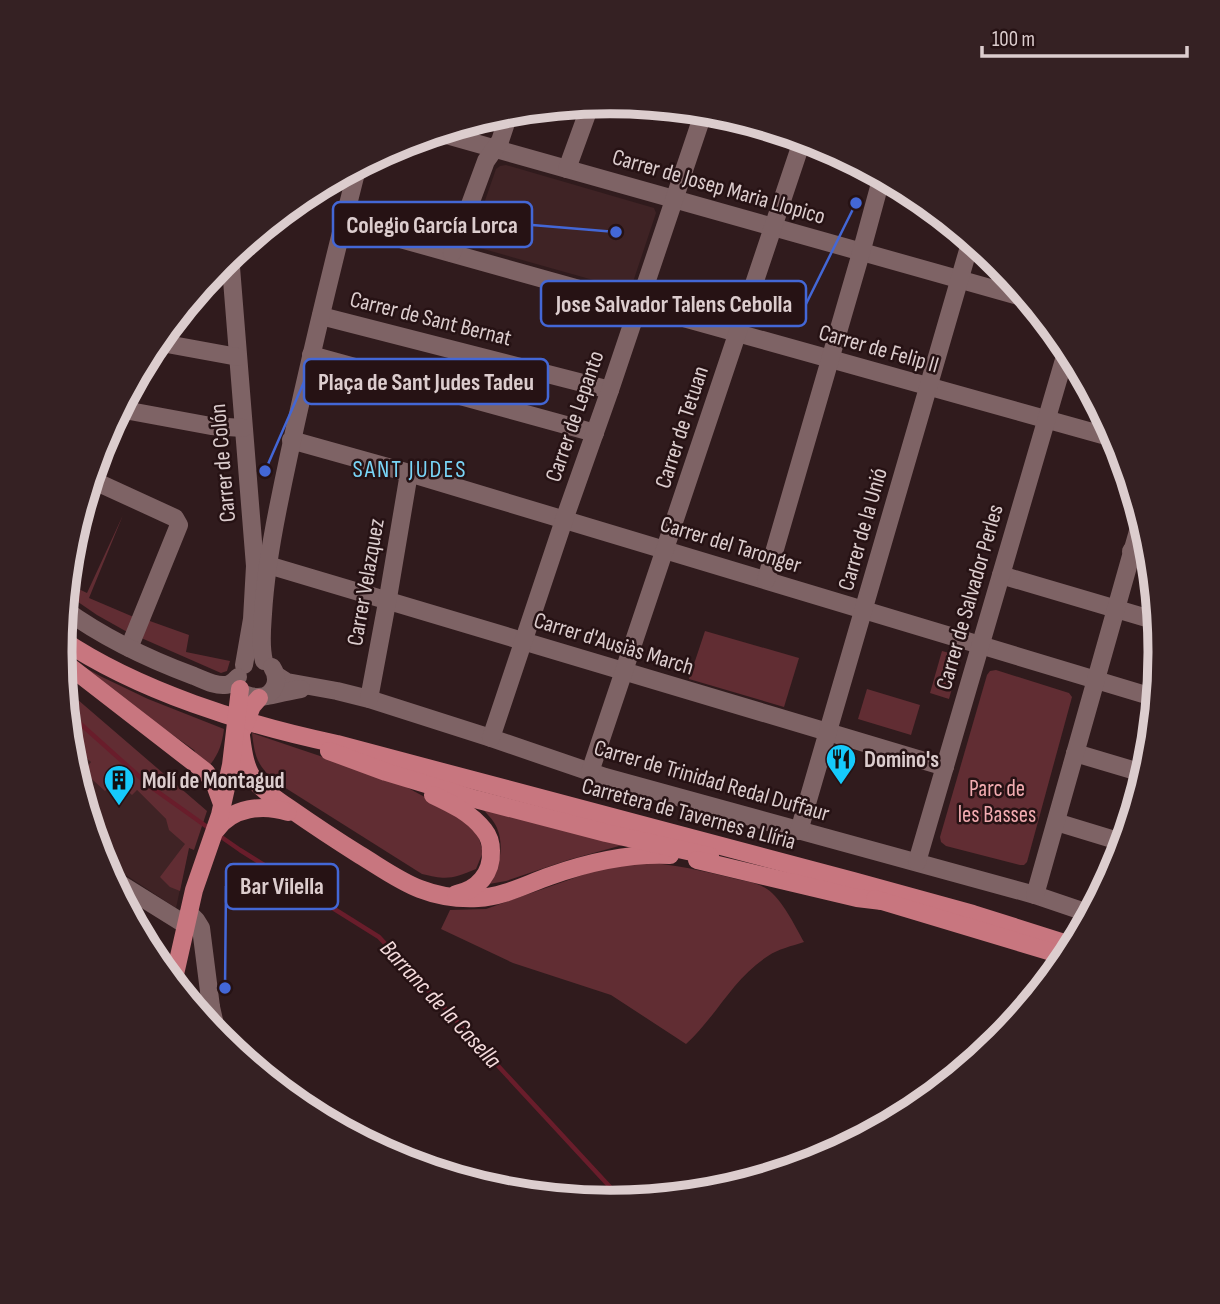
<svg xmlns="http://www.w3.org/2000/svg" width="1220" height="1304" viewBox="0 0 1220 1304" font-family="'Sofia Sans Condensed',sans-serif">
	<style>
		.built { fill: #3f2325 }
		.green { fill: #612d33 }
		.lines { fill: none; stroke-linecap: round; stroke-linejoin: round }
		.stream { stroke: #691d2b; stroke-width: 4.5 }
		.minor { stroke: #7e6365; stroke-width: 18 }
		.major { stroke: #c8767f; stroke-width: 18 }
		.labels { text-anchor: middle; stroke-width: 5; stroke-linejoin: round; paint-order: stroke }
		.street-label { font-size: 23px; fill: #dccdce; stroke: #261214 }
		.poi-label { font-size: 23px; font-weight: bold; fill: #dccdce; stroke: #261214; text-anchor: start }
		.park-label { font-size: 23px; fill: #f2acb1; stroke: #261214 }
		.neighbourhood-label { font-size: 24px; letter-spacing: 2px; fill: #79d5f7; stroke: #261214 }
		.water-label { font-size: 24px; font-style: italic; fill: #f4dbdc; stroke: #261214 }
		.rim { fill: none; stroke: #dccdce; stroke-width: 9 }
		.leader { fill: none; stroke: #4367d6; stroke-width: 2.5 }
		.callout-dot { fill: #4367d6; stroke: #261214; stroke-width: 2.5 }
		.callout { fill: #261214; stroke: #4367d6; stroke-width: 2.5 }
		.callout-label { font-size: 24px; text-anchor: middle; font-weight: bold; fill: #dccdce }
	</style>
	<rect width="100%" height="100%" fill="#301b1d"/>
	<g class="built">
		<path d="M506,165L654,208L656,213L631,288L626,289L618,287L473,246L471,244V241L496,169L500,166Z"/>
		<path d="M68,743L102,771L110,783L117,789L121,785L137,790L166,819L189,847L176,908L100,858L70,759Z"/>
	</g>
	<g class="green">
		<path d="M123,515L89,598L136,618L129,633L97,615L65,593L66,583L87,593Z"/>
		<path d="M147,620L189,635L186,652L230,661L227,671L221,673L139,637Z"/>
		<path d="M705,631L799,658L784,707L689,679Z"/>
		<path d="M942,651L961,656L949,699L930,693Z"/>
		<path d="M63,655L100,676L148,699L224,729C222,744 219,754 209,766L198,757L194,750L81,670Z"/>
		<path d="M996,670L1069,693L1072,697L1027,862L1024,865H1020L946,846L941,842L940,837L987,675L990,671Z"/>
		<path d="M63,687L207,811L194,850L189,848L180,891L170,887L160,877L185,844L169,830L166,819L137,790L132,795L121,785L118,789L112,784L105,791L84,772L91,762L68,743Z"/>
		<path d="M867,689L920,705L911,735L858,719Z"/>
		<path d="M252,733L397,782L458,815L477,832L483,852L476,869C453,879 446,880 422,874L276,782C257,765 255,758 252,733Z"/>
		<path d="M479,805L630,843L568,860L506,881L489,884C499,867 505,848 497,828C494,820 485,812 479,805Z"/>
		<path d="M641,862C674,864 704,871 736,879C746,881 758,883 767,889C782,899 795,926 804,942C792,946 778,949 768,956C733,978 716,1017 686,1044L611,995L513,963L441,929L450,910L486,909L594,871Z"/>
	</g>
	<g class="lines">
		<g class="stream">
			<path d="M65,710L151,787L210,829"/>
			<path d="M217,834L240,850L379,937L623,1201"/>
		</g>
		<g class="minor">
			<path d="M436,132L1029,299"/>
			<path d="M567,169L591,103"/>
			<path d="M343,223L1117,439"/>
			<path d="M452,253L486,161L500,141L510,111"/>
			<path d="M230,255L255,566L252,619L244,665"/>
			<path d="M321,316L610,390"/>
			<path d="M156,342L238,357"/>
			<path d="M311,355L595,433"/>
			<path d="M119,409L211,426L243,428"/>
			<path d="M291,440L409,473L1156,698"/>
			<path d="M90,479L175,518L179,525L129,648"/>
			<path d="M1131,551L1151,557"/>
			<path d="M268,565L945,767"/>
			<path d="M1001,575L1157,621"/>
			<path d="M766,580L861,253L882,176"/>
			<path d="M64,609C104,638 148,659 194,676C204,680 215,686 225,685C231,685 234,681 238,677"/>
			<path d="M264,661C260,646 262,629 263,614C265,578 271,543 278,508C301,393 329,279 358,165"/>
			<path d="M276,675L287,682L337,691L369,699L491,738L605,777L1035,895L1091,914"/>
			<path d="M247,695C261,701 284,691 301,689"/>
			<path d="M266,696C277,689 279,678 272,667"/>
			<path d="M369,699L389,592L409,473"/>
			<path d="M491,738L564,520L610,390L704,111"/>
			<path d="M1075,753L1146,774"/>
			<path d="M590,772L803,138"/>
			<path d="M1056,822L1125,843"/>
			<path d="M799,831L971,240"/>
			<path d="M917,862L1068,346"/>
			<path d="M109,877L186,925"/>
			<path d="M1035,895L1142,517"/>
			<path d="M189,913L196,920L201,928L211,1007L218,1038"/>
			<path d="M190,1004L211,1007"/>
		</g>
		<g class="major">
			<path d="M61,639C138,691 246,725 337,744L853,881L973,914L1074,946"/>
			<path d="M60,659L206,772L215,785L222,804"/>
			<path d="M243,729L252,706L259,698"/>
			<path d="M241,736C243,751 245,769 255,781C265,792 277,800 289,808C312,824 336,840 360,855C380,867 399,881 420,889C438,896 459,899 478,898C503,897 527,884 550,876C589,862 628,853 670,855"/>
			<path d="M329,751L386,772L475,799L606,833L710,856"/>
			<path d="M433,795C452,804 471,813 484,830C488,835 491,843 491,851C492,873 478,890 456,894"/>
			<path d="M216,830C232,807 263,804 288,812"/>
			<path d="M697,860L857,898L882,901"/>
			<path d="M875,899L1068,957"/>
			<path d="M173,983L194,890L220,815L231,765L240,689"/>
		</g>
	</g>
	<defs>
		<g id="restaurant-pin" transform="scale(1.575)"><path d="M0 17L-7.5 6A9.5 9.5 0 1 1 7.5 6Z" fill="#15cafb" stroke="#261214"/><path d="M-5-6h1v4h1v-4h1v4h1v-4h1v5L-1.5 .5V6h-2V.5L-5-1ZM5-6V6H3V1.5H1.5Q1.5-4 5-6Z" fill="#111"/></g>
		<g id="building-pin" transform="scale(1.575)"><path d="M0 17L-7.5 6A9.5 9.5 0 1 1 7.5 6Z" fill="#15cafb" stroke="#261214"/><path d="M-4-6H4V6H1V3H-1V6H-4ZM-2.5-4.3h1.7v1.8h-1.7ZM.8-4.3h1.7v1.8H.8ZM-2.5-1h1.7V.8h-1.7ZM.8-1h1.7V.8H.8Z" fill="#111"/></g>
	</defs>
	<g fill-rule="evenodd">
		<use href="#restaurant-pin" x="841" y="759"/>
		<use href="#building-pin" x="119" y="780"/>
	</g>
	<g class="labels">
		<g class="street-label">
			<text transform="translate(719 186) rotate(16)" y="8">Carrer de Josep Maria Llopico</text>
			<text transform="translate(431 318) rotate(14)" y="8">Carrer de Sant Bernat</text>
			<text transform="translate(879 348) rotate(16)" y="8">Carrer de Felip II</text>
			<text transform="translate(574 416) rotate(-71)" y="8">Carrer de Lepanto</text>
			<text transform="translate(681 427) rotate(-72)" y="8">Carrer de Tetuan</text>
			<text transform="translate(222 463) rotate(-95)" y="8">Carrer de Colón</text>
			<text transform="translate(862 529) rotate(-74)" y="8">Carrer de la Unió</text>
			<text transform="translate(731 544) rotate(17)" y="8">Carrer del Taronger</text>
			<text transform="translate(365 582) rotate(-80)" y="8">Carrer Velazquez</text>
			<text transform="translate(969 597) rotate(-74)" y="8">Carrer de Salvador Perles</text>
			<text transform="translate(614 643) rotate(17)" y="8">Carrer d'Ausiàs March</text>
			<text transform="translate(712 780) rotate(16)" y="8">Carrer de Trinidad Redal Duffaur</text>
			<text transform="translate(689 813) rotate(15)" y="8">Carretera de Tavernes a Llíria</text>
		</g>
		<g class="poi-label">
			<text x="864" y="767">Domino's</text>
			<text x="142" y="788">Molí de Montagud</text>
		</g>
		<g class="park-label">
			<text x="997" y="796">Parc de<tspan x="997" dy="26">les Basses</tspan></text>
		</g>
		<g class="neighbourhood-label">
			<text x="410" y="477">SANT JUDES</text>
		</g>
		<g class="water-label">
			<text transform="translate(441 1004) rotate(47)" y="8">Barranc de la Casella</text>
		</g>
	</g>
	<path d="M0 0H1220V1304H0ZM72 652a538 538 0 1 1 1076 0a538 538 0 1 1-1076 0Z" fill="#352123" fill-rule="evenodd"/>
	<path class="rim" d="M72 652a538 538 0 1 1 1076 0a538 538 0 1 1-1076 0Z"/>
	<path class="leader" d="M616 232L532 225M856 203L806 304M265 471L304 382M225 988L226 886"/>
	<g class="callout-dot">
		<circle cx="616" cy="232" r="7"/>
		<circle cx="856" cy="203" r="7"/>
		<circle cx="265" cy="471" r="7"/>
		<circle cx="225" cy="988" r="7"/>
	</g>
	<g class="callout">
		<rect x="333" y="202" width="199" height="45" rx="7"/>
		<rect x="541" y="281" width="265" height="45" rx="7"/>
		<rect x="304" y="359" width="244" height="45" rx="7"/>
		<rect x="226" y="864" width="112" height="45" rx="7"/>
	</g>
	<g class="callout-label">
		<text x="432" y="233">Colegio García Lorca</text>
		<text x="674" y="312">Jose Salvador Talens Cebolla</text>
		<text x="426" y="390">Plaça de Sant Judes Tadeu</text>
		<text x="282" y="894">Bar Vilella</text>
	</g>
	<path d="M982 46v10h205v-10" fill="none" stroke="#dccdce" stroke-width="3.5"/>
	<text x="992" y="46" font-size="21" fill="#dccdce" stroke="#261214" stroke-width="5" paint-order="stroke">100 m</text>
</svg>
